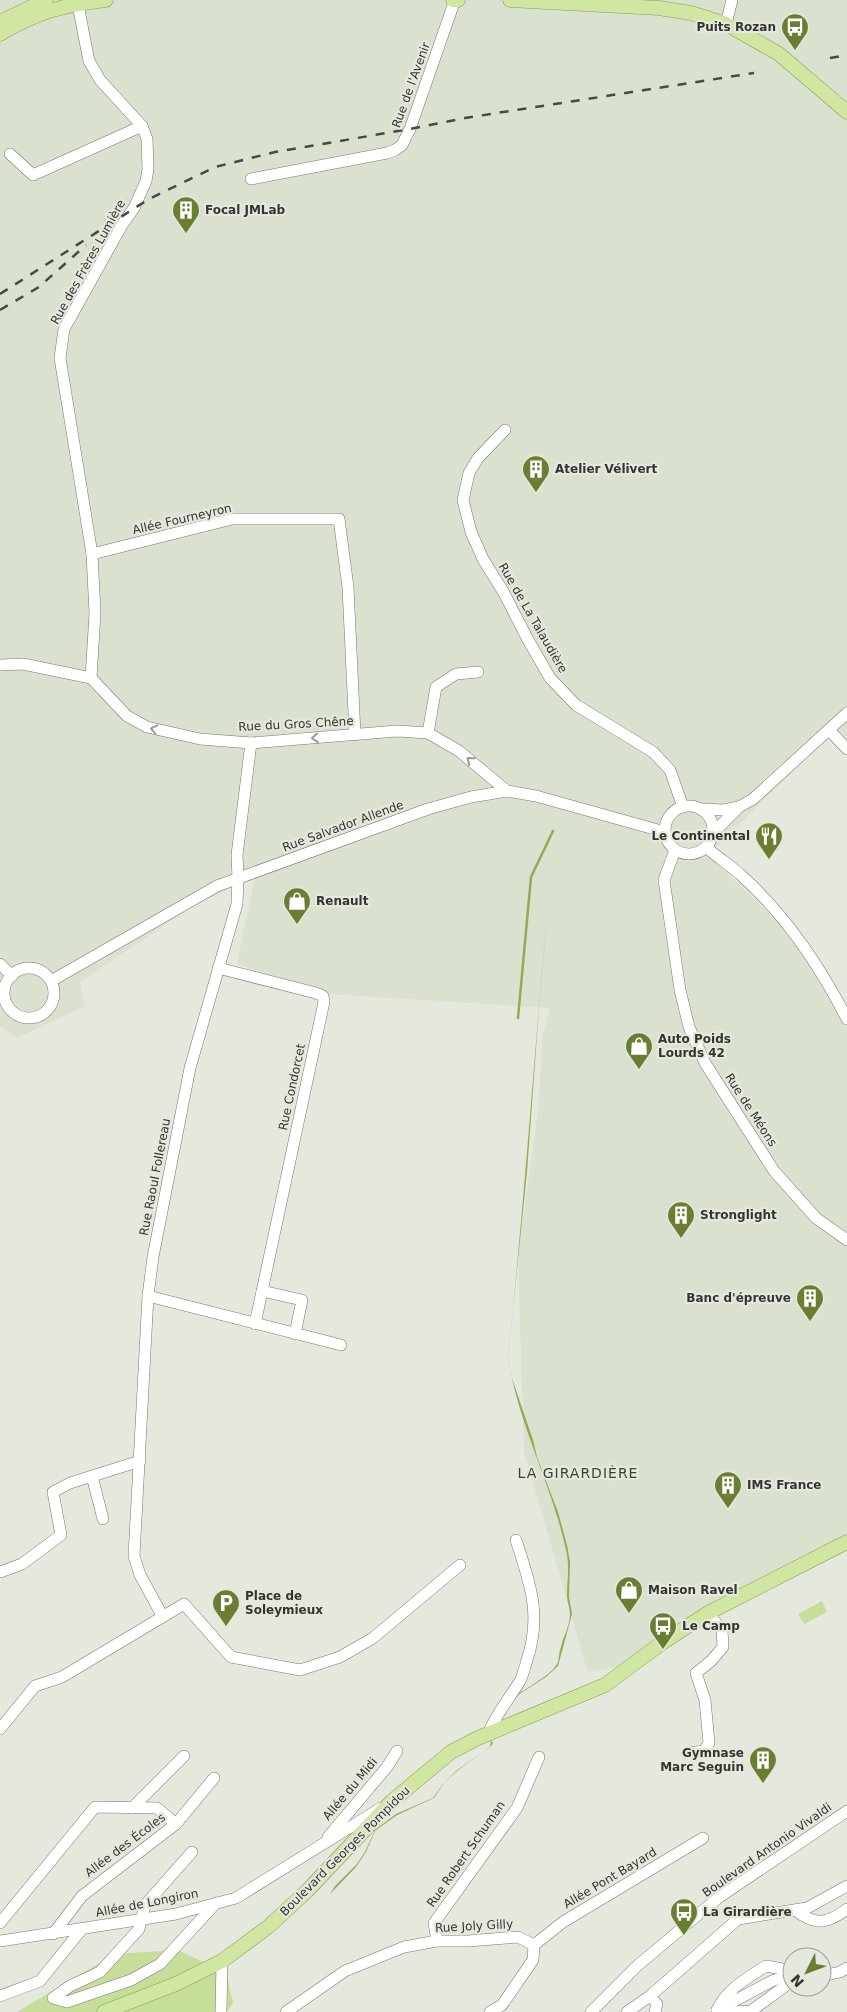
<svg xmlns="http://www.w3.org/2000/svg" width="847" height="2012" viewBox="0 0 847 2012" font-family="'DejaVu Sans',sans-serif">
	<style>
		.built { fill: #dae1ce }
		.green { fill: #c7de9a }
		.water { fill: #91ac52 }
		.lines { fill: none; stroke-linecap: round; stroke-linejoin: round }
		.stream { stroke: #91ac52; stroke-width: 2.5 }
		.minor-casing { stroke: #75796e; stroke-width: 12 }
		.major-casing { stroke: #879d52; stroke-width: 15 }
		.minor { stroke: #fff; stroke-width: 11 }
		.major { stroke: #d1e6a1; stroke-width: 14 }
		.rail { stroke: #484945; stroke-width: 2.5; stroke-dasharray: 9 9; stroke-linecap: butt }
		.oneway { stroke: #9a9a98 }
		.labels { text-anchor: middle; stroke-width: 4.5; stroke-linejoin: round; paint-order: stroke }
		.poi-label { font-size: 12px; font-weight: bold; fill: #343531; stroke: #e4e8dd; text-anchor: start }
		.street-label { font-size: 12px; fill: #343531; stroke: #e4e8dd }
		.neighbourhood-label { font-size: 14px; letter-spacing: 1px; fill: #3c4037; stroke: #e4e8dd }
	</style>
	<rect width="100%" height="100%" fill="#e4e8dd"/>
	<path class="built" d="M0,0H847V738L837,728L708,855L778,922L817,970L847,1028V1537L643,1661L588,1673L524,1451L518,1254L538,1112L543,1034L550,1008L328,994L237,964L255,876L190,908L80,982L85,1006L17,1038L0,1026Z"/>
	<g class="green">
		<path d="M822,1601L827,1612L804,1624L798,1614Z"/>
		<path d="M177,1950L226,1972L233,2003L227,2012H17L115,1954Z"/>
	</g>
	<g class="water">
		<path d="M548,904L539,1008L527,1172L508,1358L511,1375L518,1396L533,1440L537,1457L558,1512L567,1545L570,1562L569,1597L572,1614L558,1666L546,1677L518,1695L487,1724C491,1702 551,1681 558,1662C559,1658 559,1652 561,1647C563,1637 570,1626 570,1614C570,1608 567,1602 567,1596C567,1580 570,1566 566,1550C552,1485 518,1424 508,1357C524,1207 534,1055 548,904Z"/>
		<path d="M491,1740L493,1743L491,1746L457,1771L444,1783L434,1798L397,1815L375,1831L366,1852L356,1867L330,1894L335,1886L357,1864L365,1852L375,1830L396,1814L433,1798L443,1784L456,1771L490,1747Z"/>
	</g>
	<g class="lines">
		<path class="stream" d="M518,1018L531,877L553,831"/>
		<g class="minor-casing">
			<g id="minor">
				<path d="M77,0L89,61L100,80L142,126L147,139L148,169L146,181L134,208L122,225L64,329L60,358L92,554L95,613L91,678"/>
				<path d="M726,24L732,0"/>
				<path d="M10,154L33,175L142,126"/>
				<path d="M251,179L387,153L395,150L402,145L410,129L455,0"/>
				<path d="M505,430L478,458L469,473L463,500L471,532L483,559L504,593L527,638L550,678L576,705L653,752L670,770L683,807"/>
				<path d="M92,554L232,519H339L348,587L355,735"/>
				<path d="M0,665L23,664L91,678L127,716L147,727L200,739L251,743L397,731L428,733L459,751L507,791"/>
				<path d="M829,730L847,749"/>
				<path d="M428,733L436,687L456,674L478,672"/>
				<circle cx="689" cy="830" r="24"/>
				<path d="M700,809L723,810L739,807"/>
				<path d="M713,833L739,807L753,799L847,713"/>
				<path d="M706,847C717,857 731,866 742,876C786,916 820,966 847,1019"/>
				<path d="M675,850L664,880L680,990L689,1027L705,1063L774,1171L816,1218L847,1240"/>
				<path d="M0,964L12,976"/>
				<path d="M218,968L316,993L323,996L324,1002L255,1324"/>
				<circle cx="29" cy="993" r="25"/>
				<path d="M51,981L217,886L428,809L471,797L507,791L536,796L665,832"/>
				<path d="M262,1291L302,1300L295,1334"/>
				<path d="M148,1296L341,1345"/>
				<path d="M92,1476L103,1519"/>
				<path d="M0,1572L22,1564L61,1535L53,1492L70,1483L140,1461"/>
				<path d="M163,1617L140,1575L134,1556L148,1296L153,1257L190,1068L237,904L238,878L237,855L251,743"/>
				<path d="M0,1729L35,1686L62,1677L184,1604L231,1657L300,1670L340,1657L373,1638L460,1565"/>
				<path d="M488,1734C496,1714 509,1699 520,1681C523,1675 525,1667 527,1660C542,1615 530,1583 516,1540"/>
				<path d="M687,1753L704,1751L709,1743L705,1700L696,1673L711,1661L723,1647L722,1630L708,1613"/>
				<path d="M132,1808L184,1756"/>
				<path d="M328,1837L387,1767L397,1751"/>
				<path d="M192,1852L145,1905L139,1929L100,1972L70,1986L53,1998L67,2002L131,1980L160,1964L216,1903"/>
				<path d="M795,1910C815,1926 827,1924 847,1909"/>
				<path d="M0,1923L95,1807L157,1808L176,1824"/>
				<path d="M53,1934L82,1896L176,1824L214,1778"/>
				<path d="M0,1941L176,1914L236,1898L381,1808"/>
				<path d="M437,1941L434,1923L517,1808L539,1757"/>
				<path d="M534,1945L563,1922L703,1838"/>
				<path d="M822,1976L840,1972L847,1968"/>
				<path d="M0,1996L40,1981L82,1929"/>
				<path d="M650,1996L657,2004L655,2012"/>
				<path d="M717,2010C727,1989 747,1978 766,1966L782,1969"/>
				<path d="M717,2010L774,1980L792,1976"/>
				<path d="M221,2012L222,1961"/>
				<path d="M286,2012L345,1971L404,1947L437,1941H468L518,1937L534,1945L533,1960L502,2005L490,2012"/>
				<path d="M591,2012L637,1966L718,1898L847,1811"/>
				<path d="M627,2012L650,1996L738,1919L807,1908L847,1886"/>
				<path d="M730,2012L751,2011L788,1984"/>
			</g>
		</g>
		<g class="major-casing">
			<g id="major">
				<path d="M453,0H458"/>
				<path d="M510,0L659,8L691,13L726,24L779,54L847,112"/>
				<path d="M0,22L46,0"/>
				<path d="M0,34C37,12 63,5 106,0"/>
				<path d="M104,2012L176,1984L222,1961L268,1927L307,1891L392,1801L451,1752L478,1738L605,1685L662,1643L708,1613L847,1542"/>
			</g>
		</g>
		<use href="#minor" class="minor"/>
		<use href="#major" class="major"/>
		<g class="rail">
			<path d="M830,58L847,55"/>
			<path d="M0,294L149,199L215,167L275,152L410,129L465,118L754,73"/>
			<path d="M0,310L39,287L86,245"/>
		</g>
	</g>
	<defs><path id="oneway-chevron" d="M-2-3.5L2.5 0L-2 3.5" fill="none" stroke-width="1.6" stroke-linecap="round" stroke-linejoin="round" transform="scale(1.25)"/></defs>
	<g class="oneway">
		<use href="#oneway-chevron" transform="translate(154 729) rotate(-167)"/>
		<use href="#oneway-chevron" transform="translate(315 738) rotate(175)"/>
		<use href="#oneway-chevron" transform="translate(470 760) rotate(-140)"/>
	</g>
	<defs>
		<g id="bus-pin" transform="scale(1.4375)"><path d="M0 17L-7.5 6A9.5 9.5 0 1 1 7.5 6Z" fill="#687f31" stroke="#e4e8dd"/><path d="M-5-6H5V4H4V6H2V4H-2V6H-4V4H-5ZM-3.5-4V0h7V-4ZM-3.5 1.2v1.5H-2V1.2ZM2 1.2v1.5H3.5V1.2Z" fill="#fff"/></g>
		<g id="building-pin" transform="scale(1.4375)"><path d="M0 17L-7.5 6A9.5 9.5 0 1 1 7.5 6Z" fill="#687f31" stroke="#e4e8dd"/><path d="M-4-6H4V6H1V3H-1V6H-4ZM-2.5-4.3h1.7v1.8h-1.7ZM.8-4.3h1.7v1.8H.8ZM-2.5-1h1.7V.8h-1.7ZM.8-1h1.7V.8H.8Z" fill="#fff"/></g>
		<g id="restaurant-pin" transform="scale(1.4375)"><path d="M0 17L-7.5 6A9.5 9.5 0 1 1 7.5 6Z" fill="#687f31" stroke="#e4e8dd"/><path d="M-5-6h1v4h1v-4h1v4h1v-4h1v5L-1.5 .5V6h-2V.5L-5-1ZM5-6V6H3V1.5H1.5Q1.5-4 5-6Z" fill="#fff"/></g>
		<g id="shop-pin" transform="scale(1.4375)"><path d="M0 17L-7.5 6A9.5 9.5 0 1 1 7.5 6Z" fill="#687f31" stroke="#e4e8dd"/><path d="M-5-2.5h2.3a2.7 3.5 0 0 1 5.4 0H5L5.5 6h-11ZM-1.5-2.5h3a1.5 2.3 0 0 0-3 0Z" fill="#fff"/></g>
		<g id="parking-pin" transform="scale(1.4375)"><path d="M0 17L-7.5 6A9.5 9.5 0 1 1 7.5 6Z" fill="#687f31" stroke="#e4e8dd"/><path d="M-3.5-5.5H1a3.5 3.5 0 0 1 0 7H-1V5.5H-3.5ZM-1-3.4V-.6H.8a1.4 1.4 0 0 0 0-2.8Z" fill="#fff"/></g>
	</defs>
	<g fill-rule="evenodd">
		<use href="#bus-pin" x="795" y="27"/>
		<use href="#building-pin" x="186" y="210"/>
		<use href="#building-pin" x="536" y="469"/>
		<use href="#restaurant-pin" x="769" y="836"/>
		<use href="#shop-pin" x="297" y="901"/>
		<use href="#shop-pin" x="639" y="1046"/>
		<use href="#building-pin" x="681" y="1215"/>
		<use href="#building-pin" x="810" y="1298"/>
		<use href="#building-pin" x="728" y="1485"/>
		<use href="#shop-pin" x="629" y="1590"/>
		<use href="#parking-pin" x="226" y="1603"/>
		<use href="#bus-pin" x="663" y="1626"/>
		<use href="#building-pin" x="763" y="1760"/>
		<use href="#bus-pin" x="684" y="1912"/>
	</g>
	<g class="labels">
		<g class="poi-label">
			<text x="776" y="31" text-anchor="end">Puits Rozan</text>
			<text x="205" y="214">Focal JMLab</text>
			<text x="555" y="473">Atelier Vélivert</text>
			<text x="750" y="840" text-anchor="end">Le Continental</text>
			<text x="316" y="905">Renault</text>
			<text x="658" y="1043">Auto Poids<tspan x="658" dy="14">Lourds 42</tspan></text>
			<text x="700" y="1219">Stronglight</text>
			<text x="791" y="1302" text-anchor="end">Banc d'épreuve</text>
			<text x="747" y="1489">IMS France</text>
			<text x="648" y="1594">Maison Ravel</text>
			<text x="245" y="1600">Place de<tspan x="245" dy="14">Soleymieux</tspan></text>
			<text x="682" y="1630">Le Camp</text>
			<text x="744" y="1757" text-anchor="end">Gymnase<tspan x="744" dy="14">Marc Seguin</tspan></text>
			<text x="703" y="1916">La Girardière</text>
		</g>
		<g class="street-label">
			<text transform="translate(411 85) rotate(-70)" y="4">Rue de l'Avenir</text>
			<text transform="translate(88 262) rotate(-61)" y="4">Rue des Frères Lumière</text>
			<text transform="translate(182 519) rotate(-13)" y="4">Allée Fourneyron</text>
			<text transform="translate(533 618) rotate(60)" y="4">Rue de La Talaudière</text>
			<text transform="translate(296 724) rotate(-3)" y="4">Rue du Gros Chêne</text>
			<text transform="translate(343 826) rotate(-20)" y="4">Rue Salvador Allende</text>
			<text transform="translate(292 1087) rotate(-78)" y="4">Rue Condorcet</text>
			<text transform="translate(751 1110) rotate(57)" y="4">Rue de Méons</text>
			<text transform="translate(155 1177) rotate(-79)" y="4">Rue Raoul Follereau</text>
			<text transform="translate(350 1789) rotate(-50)" y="4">Allée du Midi</text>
			<text transform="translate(125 1845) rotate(-37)" y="4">Allée des Écoles</text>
			<text transform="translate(767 1850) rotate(-35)" y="4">Boulevard Antonio Vivaldi</text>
			<text transform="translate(345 1851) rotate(-45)" y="4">Boulevard Georges Pompidou</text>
			<text transform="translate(466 1854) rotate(-55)" y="4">Rue Robert Schuman</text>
			<text transform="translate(610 1878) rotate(-31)" y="4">Allée Pont Bayard</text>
			<text transform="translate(147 1903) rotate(-11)" y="4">Allée de Longiron</text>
			<text transform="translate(474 1926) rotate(-3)" y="4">Rue Joly Gilly</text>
		</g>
		<g class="neighbourhood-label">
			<text x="578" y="1478">LA GIRARDIÈRE</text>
		</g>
	</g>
	<g transform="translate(807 1972) rotate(228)"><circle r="24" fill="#e4e8dd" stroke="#9ea098"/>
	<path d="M0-4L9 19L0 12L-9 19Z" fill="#687f31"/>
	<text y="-8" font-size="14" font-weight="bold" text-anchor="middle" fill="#343531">N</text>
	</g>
</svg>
